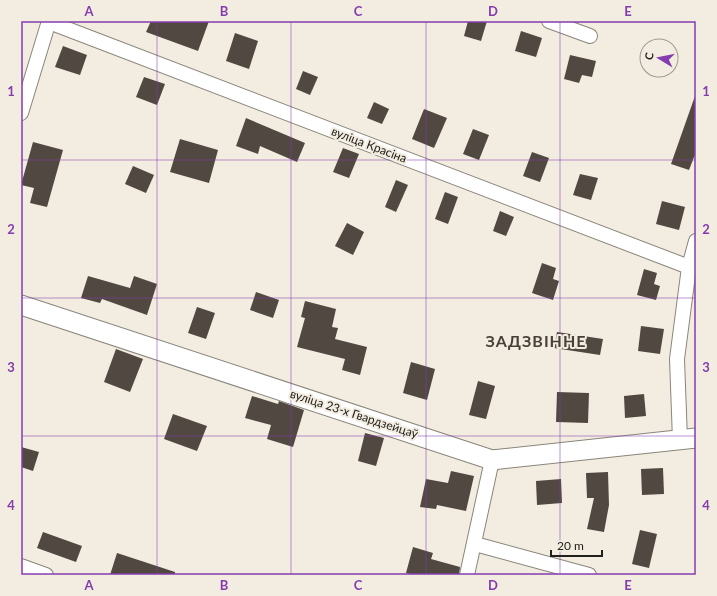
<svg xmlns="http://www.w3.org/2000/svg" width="717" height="596" viewBox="0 0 717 596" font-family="Lato,sans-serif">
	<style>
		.building { fill: #514841 }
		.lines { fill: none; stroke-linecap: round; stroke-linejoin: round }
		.street-casing { stroke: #8a857b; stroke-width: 16 }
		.secondary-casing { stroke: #8a857b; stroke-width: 21 }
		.street { stroke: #fff; stroke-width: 14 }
		.secondary { stroke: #fff; stroke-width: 19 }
		.grid { fill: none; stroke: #843caf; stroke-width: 1; stroke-opacity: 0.55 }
		.labels { text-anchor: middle; stroke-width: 4; stroke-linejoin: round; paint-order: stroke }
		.street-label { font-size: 12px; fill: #22201c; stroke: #f3ede1 }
		.district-label { font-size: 16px; font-weight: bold; letter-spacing: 1px; fill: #474239; stroke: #f3ede1 }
		.neatline { fill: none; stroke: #843caf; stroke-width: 1.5 }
		.grid-label { font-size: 13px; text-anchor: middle; font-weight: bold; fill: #843caf }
	</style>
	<rect width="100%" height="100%" fill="#f3ede1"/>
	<g class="building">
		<path d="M151,21H209L198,51L146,32Z"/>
		<path d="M468,21H487L481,41L464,36Z"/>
		<path d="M521,31L542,38L536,57L515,51Z"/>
		<path d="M235,33L258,41L249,69L226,61Z"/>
		<path d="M63,46L87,55L80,75L55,67Z"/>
		<path d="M570,55L596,61L592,77L582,75L579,83L564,79Z"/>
		<path d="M303,71L318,77L310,95L296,89Z"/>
		<path d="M144,77L165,84L157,105L136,97Z"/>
		<path d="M695,96L696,97V152L689,170L671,164Z"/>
		<path d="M374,102L389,109L382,124L367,118Z"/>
		<path d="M424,109L447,118L434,148L412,139Z"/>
		<path d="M246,118L305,143L297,162L260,146L258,154L236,146Z"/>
		<path d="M473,129L489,135L479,160L463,154Z"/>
		<path d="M180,139L218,150L209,183L170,172Z"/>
		<path d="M33,142L63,150L47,207L30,203L34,188L21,185Z"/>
		<path d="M343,148L359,154L349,178L333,172Z"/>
		<path d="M532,152L549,158L540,182L523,176Z"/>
		<path d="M133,166L154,175L146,193L125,184Z"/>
		<path d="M580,174L598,178L591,200L573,195Z"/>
		<path d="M396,180L408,185L396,212L385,207Z"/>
		<path d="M445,192L458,197L448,224L435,219Z"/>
		<path d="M662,201L685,207L679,230L656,224Z"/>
		<path d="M500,211L514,217L506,236L493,231Z"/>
		<path d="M347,223L364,232L353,255L335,246Z"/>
		<path d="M542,263L556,268L553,279L559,281L553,300L532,293Z"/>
		<path d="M644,269L657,273L654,284L660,286L656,300L637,295Z"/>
		<path d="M88,276L130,288L134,276L157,284L147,315L102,299L100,303L81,298Z"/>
		<path d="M256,292L279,300L273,318L250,310Z"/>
		<path d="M305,301L336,309L332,327L338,328L335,339L367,347L360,375L342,370L345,359L297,347L305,318L301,317Z"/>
		<path d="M197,307L215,313L206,339L188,333Z"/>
		<path d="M641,326L664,329L660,354L638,351Z"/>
		<path d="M557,332L603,339L600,355L554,348Z"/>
		<path d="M116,349L143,359L130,392L104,382Z"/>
		<path d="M411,362L435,369L427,400L403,393Z"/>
		<path d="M478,381L495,386L486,419L469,415Z"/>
		<path d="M557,392L589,393L588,423L556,422Z"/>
		<path d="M644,394L646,416L625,418L624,396Z"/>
		<path d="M252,396L278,404L279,401L304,410L293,447L267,439L271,425L245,418Z"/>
		<path d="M173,414L207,426L197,451L164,439Z"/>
		<path d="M365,433L384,438L376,466L358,461Z"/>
		<path d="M21,447L39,452L33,471L21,467Z"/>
		<path d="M663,468L664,494L642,495L641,469Z"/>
		<path d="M451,471L474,476L466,511L437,505L436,509L420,507L426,479L448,483Z"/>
		<path d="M608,472L609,505L604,532L587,529L594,498H587L586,473Z"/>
		<path d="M561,479L562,503L537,505L536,481Z"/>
		<path d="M640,530L657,534L649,568L632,564Z"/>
		<path d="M43,532L82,546L76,562L37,548Z"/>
		<path d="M413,547L433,553L431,559L460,567L459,575H414L406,573Z"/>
		<path d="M117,553L175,572V575H110Z"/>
	</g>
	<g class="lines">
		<g class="street-casing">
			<g id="street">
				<path d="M549,21L590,36"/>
				<path d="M49,22L689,267"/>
				<path d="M21,113L49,21"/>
				<path d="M680,440L677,359L689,267L696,241"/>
				<path d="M475,544L589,575"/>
				<path d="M21,566L46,575"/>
				<path d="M467,575L492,460"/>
			</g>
		</g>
		<g class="secondary-casing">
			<path id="secondary" d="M21,305L492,460L696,438"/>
		</g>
		<use href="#street" class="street"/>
		<use href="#secondary" class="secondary"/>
	</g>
	<path class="grid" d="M157,21V575M291,21V575M426,21V575M560,21V575M21,160H696M21,298H696M21,436H696"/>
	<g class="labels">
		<g class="street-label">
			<text transform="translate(369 145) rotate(21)" y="4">вуліца Красіна</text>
			<text transform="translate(354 414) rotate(18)" y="4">вуліца 23-х Гвардзейцаў</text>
		</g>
		<g class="district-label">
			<text x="536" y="347">ЗАДЗВІННЕ</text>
		</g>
	</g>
	<rect width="717" height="596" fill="none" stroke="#f3ede1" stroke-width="44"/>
	<g transform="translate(659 58) rotate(280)"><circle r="19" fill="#f3ede1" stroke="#9f9b92"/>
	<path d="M0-3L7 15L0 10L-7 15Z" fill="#843caf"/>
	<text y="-6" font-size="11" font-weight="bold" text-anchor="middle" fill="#22201c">С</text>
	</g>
	<path d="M551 550v6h51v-6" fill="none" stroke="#22201c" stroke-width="2"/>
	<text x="557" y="550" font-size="12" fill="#22201c" stroke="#f3ede1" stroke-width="3" paint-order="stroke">20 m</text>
	<rect x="22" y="22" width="673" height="552" class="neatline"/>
	<g class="grid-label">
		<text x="89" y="16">A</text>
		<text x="224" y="16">B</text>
		<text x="358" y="16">C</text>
		<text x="493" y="16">D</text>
		<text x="628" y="16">E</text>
		<text x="11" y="96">1</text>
		<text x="706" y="96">1</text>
		<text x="11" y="234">2</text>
		<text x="706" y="234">2</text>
		<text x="11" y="372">3</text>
		<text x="706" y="372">3</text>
		<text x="11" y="510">4</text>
		<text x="706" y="510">4</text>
		<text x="89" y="590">A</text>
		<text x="224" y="590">B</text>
		<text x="358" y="590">C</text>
		<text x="493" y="590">D</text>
		<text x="628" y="590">E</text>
	</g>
</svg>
